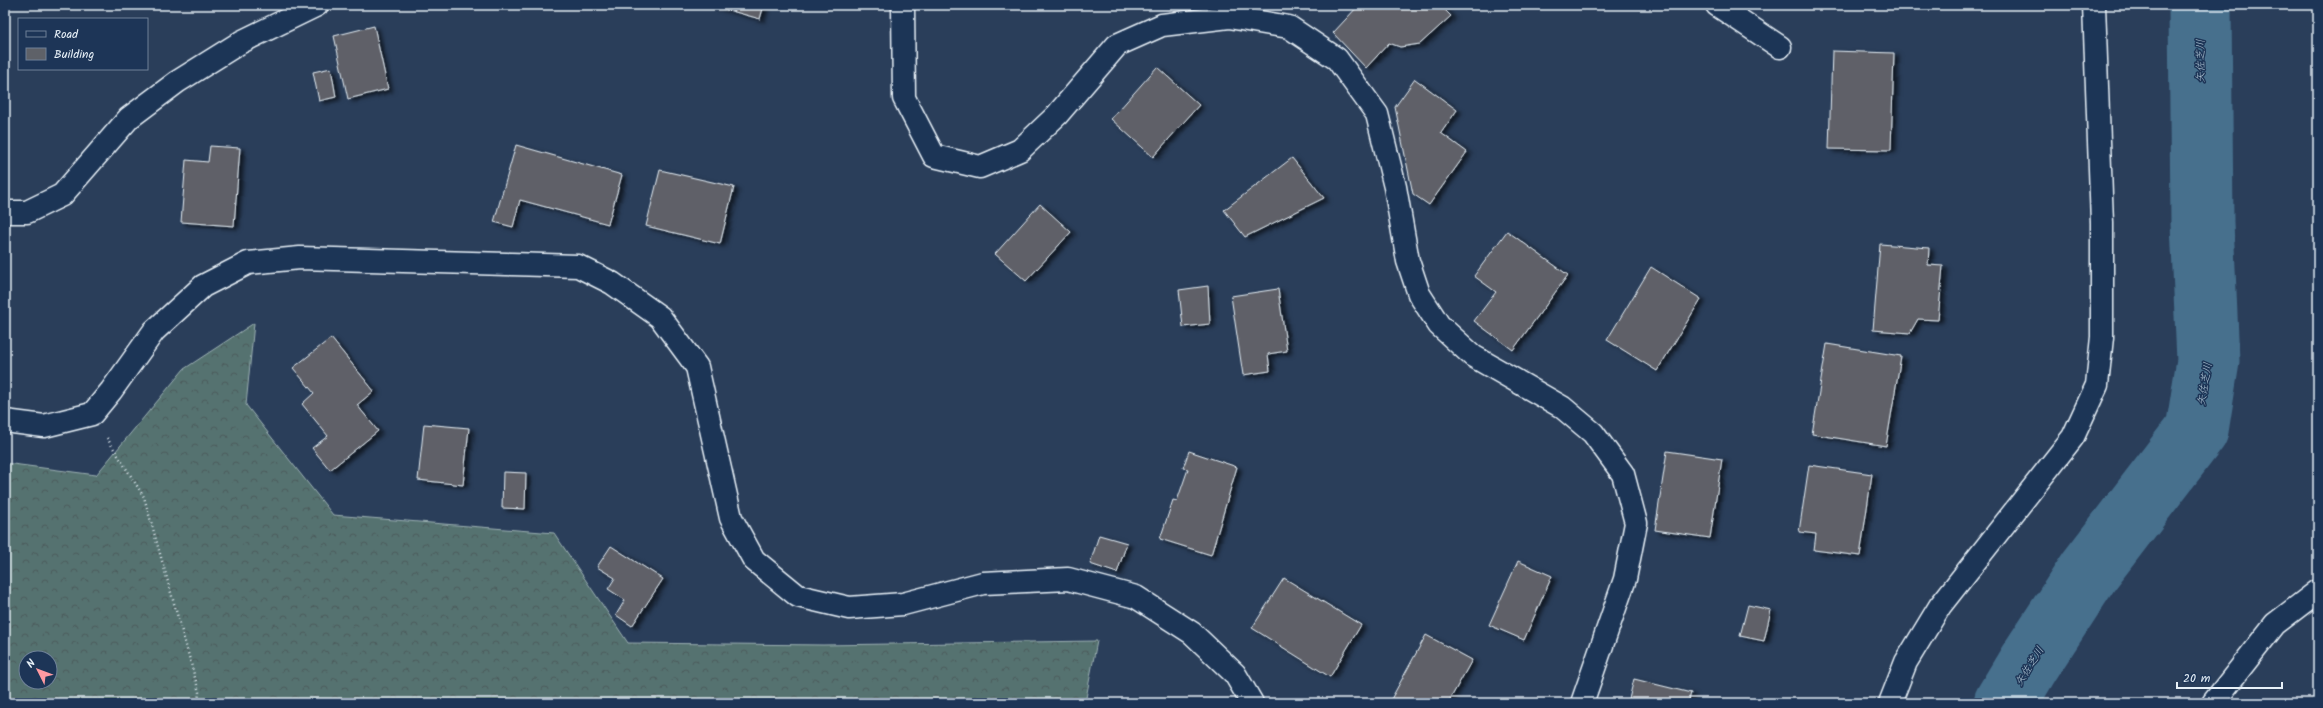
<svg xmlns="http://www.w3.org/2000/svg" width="2323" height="708" viewBox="0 0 2323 708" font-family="Kalam,'Klee One',sans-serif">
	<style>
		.forest { fill: url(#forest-crowns); stroke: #9eb2b4; fill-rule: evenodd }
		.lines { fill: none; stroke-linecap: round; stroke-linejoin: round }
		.river { stroke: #46708d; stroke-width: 63 }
		.building { fill: #5e6168; stroke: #e8f1f8; filter: url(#shadow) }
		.minor-casing { stroke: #e8f1f8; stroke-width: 25 }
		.path { stroke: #e8f1f8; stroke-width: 2.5; stroke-dasharray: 1 3; stroke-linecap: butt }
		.minor { stroke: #1d3557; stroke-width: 22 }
		.labels { text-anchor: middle; stroke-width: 3; stroke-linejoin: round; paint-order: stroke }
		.water-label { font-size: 11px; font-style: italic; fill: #afc4d3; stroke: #1d3557 }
	</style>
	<defs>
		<pattern id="forest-crowns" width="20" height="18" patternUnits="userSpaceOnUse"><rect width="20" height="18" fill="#547270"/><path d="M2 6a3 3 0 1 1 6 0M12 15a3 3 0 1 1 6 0" fill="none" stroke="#4c5b5b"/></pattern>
		<filter id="shadow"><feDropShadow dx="4.5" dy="2.5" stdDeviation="2" flood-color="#0009"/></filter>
	</defs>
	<rect width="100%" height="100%" fill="#2a3e5a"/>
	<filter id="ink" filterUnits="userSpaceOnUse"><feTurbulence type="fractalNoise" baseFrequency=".025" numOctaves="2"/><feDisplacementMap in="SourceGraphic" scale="8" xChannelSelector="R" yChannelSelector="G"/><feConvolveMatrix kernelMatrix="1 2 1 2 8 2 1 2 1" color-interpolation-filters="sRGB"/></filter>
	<g filter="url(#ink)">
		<path class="forest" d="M254,323L246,405L333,515L554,533L628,643L823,645L1097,641L1085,703H5V463L96,475L184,369ZM26,658H50V682H26Z"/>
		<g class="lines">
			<path class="river" d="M2005,703L2029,663L2089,571L2197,430L2208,361L2202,223L2200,5"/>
		</g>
		<g class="building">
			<path d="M710,5H764L760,19Z"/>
			<path d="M1359,5H1440L1451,16L1420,44L1400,47L1389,43L1366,68L1333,33Z"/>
			<path d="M374,26L388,89L348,99L334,36Z"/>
			<path d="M1832,51L1894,53L1891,150L1829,149Z"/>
			<path d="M1157,67L1199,105L1153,157L1111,119Z"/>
			<path d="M331,68L336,97L319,101L313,72Z"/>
			<path d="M1415,79L1457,110L1441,133L1467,152L1429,205L1413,194L1395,107Z"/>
			<path d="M516,145L622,175L608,224L520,200L513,227L494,222Z"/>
			<path d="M210,146L240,148L234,226L181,222L186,160L208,162Z"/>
			<path d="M1292,158L1324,198L1245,237L1224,210Z"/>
			<path d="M660,170L734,187L720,244L646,226Z"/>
			<path d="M1040,204L1071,232L1026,281L995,254Z"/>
			<path d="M1507,231L1568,275L1513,350L1474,321L1496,292L1474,276Z"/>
			<path d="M1880,244L1929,248L1928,265L1943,266L1938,320L1918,319L1910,333L1873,330Z"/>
			<path d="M1651,267L1701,299L1657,371L1607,340Z"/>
			<path d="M1208,286L1210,324L1183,327L1179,290Z"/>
			<path d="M1278,289L1287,351L1268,354L1270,371L1243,375L1231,296Z"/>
			<path d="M331,338L374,391L357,405L378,431L330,470L312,448L328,436L302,404L314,393L293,368Z"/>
			<path d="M1827,344L1901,356L1886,446L1812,434Z"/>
			<path d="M424,424L469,428L463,485L418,480Z"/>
			<path d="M1189,451L1237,467L1211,555L1160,539L1173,500L1177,501L1188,469L1183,468Z"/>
			<path d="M1667,451L1722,459L1710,538L1655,530Z"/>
			<path d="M1809,465L1872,474L1860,556L1814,550L1816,534L1799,532Z"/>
			<path d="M503,472L526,473L525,509L502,508Z"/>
			<path d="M1099,535L1127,543L1117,573L1090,564Z"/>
			<path d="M611,546L663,579L632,626L616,615L625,600L608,589L615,578L597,567Z"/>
			<path d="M1518,561L1552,576L1524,640L1489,625Z"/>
			<path d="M1284,578L1361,625L1330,677L1252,628Z"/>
			<path d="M1748,605L1771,610L1764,641L1740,636Z"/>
			<path d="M1426,635L1472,660L1448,703H1389Z"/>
			<path d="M1634,679L1691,693L1688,703H1628Z"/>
		</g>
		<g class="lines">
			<g class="minor-casing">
				<g id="minor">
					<path d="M903,5L904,98L934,156L980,167L1020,150L1057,115L1117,45L1162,25L1229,17L1289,27L1337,59L1377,114L1395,187L1408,261L1419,294L1439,325L1473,356L1562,407L1593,433L1623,474L1636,523L1625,579L1582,703"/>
					<path d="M1717,5L1780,47"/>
					<path d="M5,212H27L62,195L129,118L177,82L241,42L317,5"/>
					<path d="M5,421L44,426L92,414L111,391L154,331L203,286L248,263L300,258L578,266L612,283L660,317L697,367L731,518L754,560L798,596L849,608L903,604L983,583L1068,579L1136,597L1192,633L1235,674L1252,703"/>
					<path d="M1890,703L1906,662L1940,606L2073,437L2097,385L2102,337V223L2094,5"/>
					<path d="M2213,703L2275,624L2318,591"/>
				</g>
			</g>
			<path class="path" d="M107,438L144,497L199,692L198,703"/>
			<use href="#minor" class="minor"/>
		</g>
	</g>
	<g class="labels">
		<g class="water-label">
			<text transform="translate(2200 61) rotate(-90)" y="4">矢佐芝川</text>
			<text transform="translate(2204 384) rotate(-81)" y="4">矢佐芝川</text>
			<text transform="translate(2029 666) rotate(-58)" y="4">矢佐芝川</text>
		</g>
	</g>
	<rect width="2323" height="708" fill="none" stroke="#1d3557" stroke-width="20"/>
	<rect x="10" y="10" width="2303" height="688" fill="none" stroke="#e8f1f8" stroke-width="1.5" filter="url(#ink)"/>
	<rect x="18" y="18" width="130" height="52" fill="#1d3557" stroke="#6e8097"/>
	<rect x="26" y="31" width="20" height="6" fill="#1d3557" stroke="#6e8097"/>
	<text x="54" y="38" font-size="12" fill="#e8f1f8">Road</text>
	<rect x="26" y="48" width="20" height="12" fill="#5e6168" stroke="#6e8097"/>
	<text x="54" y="58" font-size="12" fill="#e8f1f8">Building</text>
	<g transform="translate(38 670) rotate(312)"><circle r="19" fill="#1d3557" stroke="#6e8097"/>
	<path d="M0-3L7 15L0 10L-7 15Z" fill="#ff9aa2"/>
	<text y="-6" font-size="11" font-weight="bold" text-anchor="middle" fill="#e8f1f8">N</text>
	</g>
	<path d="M2177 682v6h105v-6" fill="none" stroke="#e8f1f8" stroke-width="2"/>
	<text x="2183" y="682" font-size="12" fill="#e8f1f8" stroke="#1d3557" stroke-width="3" paint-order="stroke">20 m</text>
</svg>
